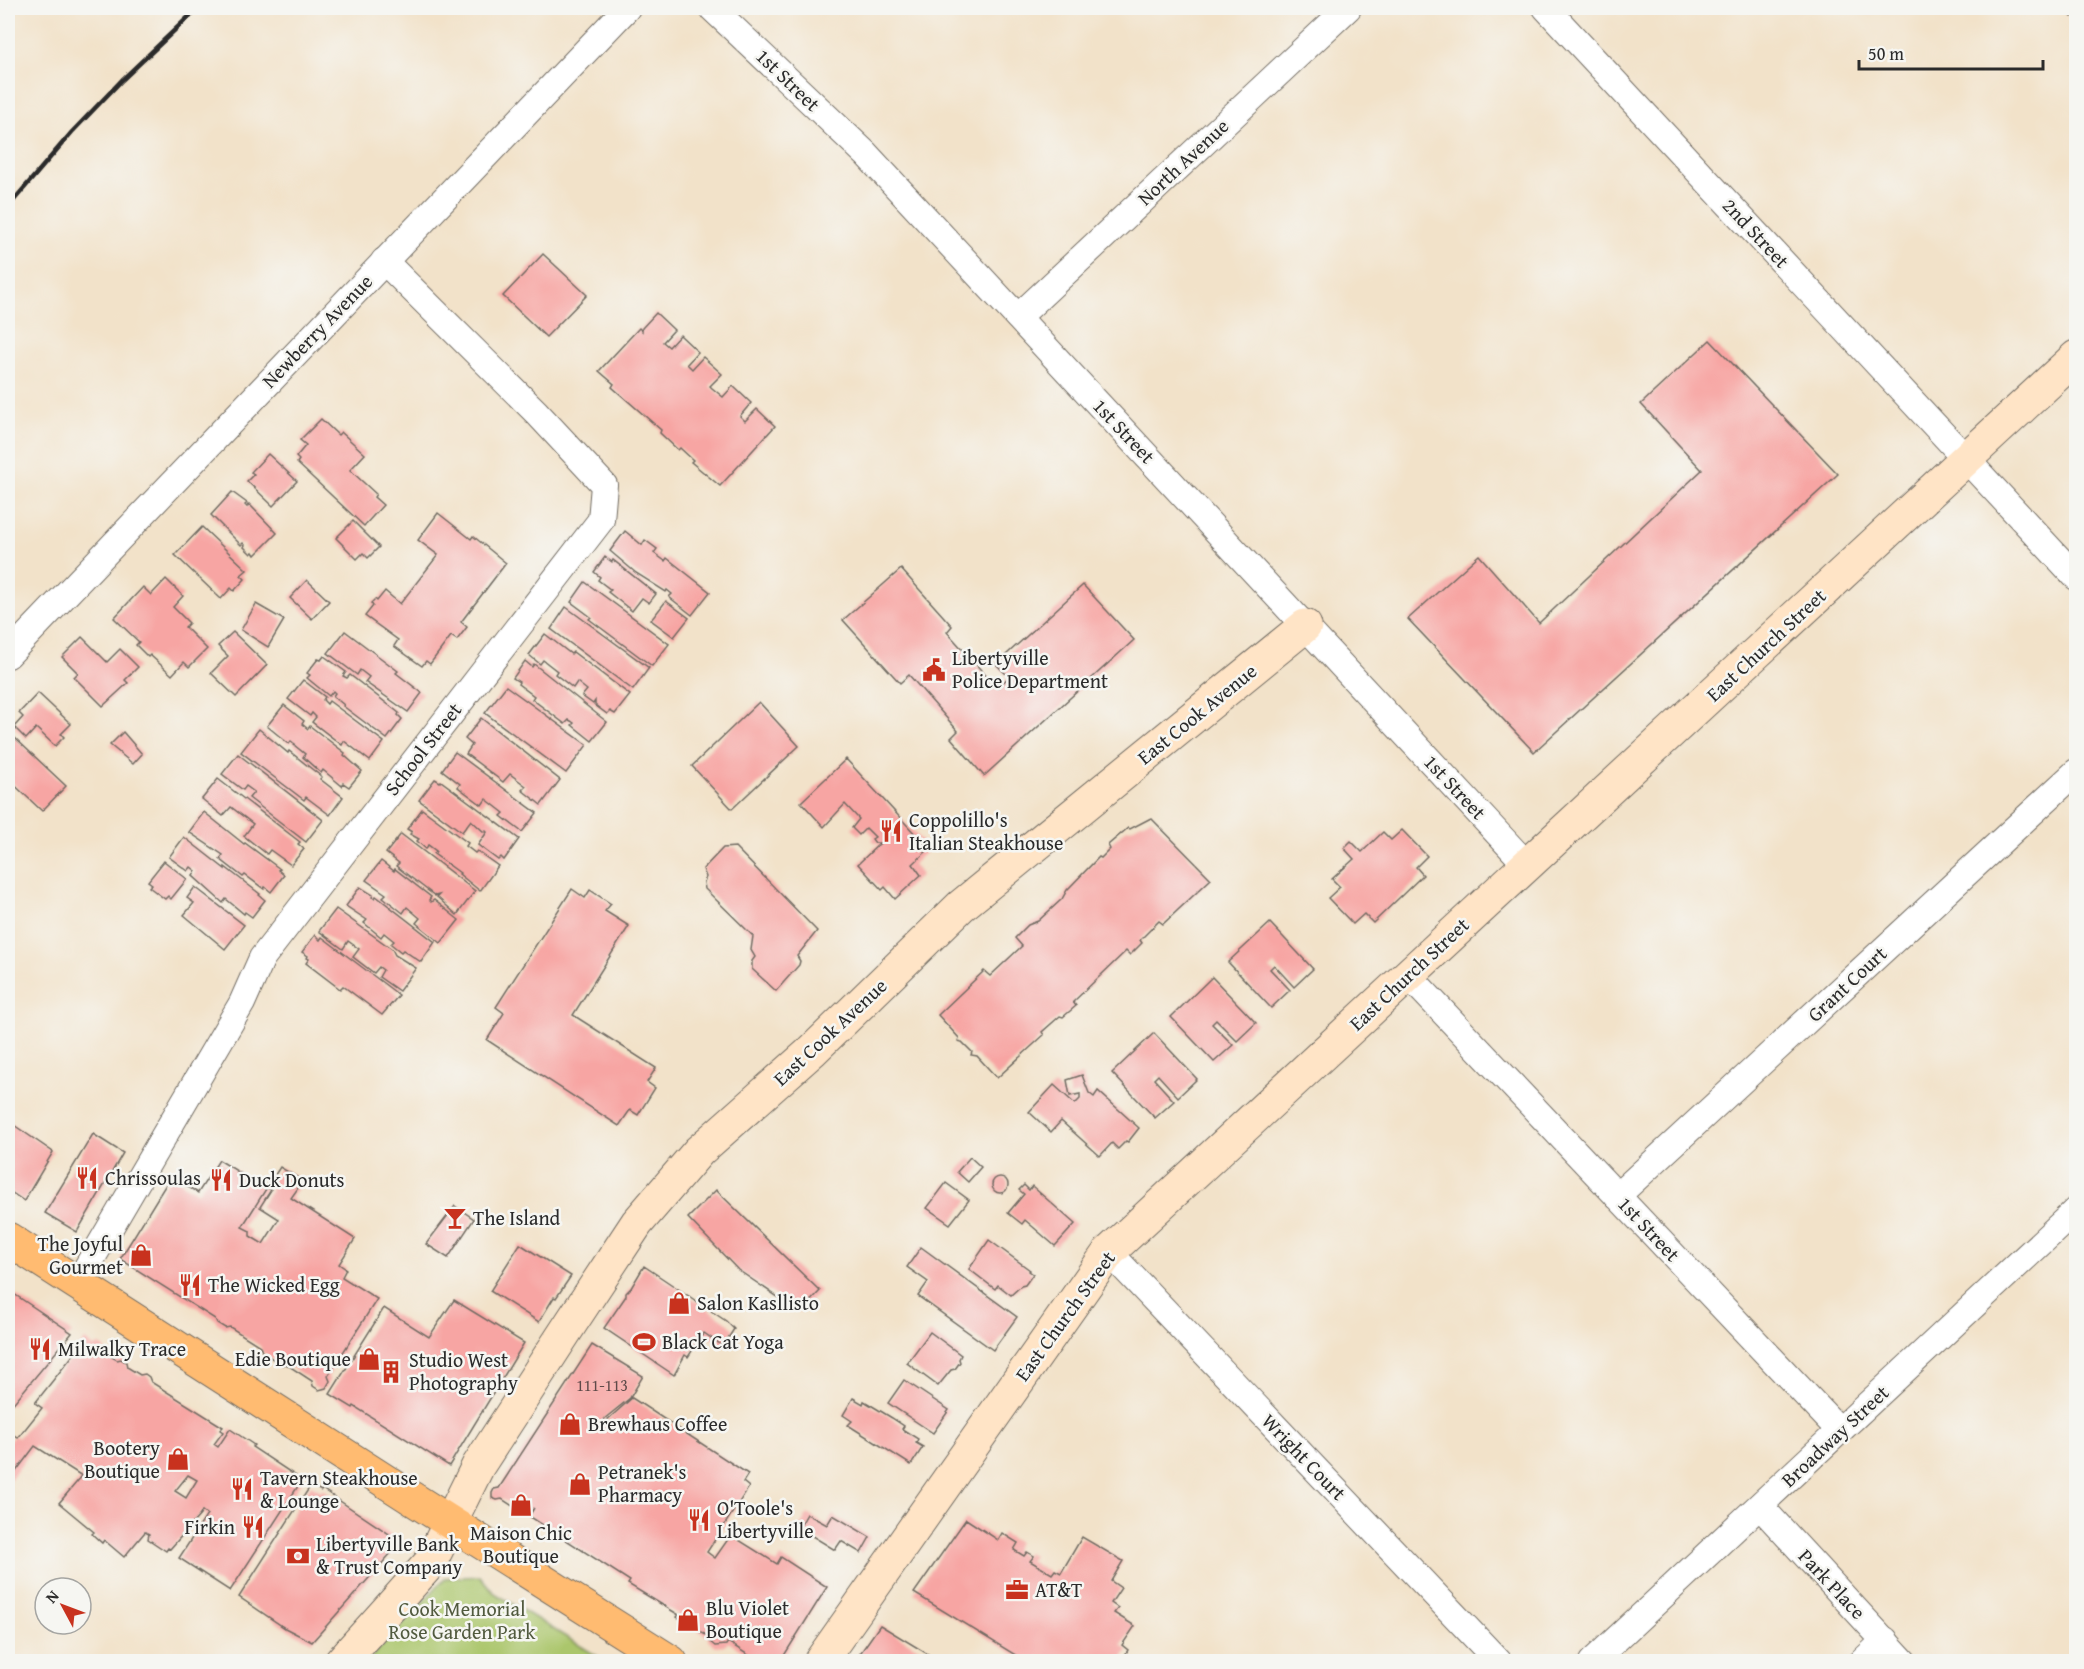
<svg xmlns="http://www.w3.org/2000/svg" width="2084" height="1669" viewBox="0 0 2084 1669" font-family="'Gentium Book Plus',serif">
	<style>
		.green { fill: #abc66c; stroke: #6b784c; stroke-width: 1.5 }
		.building { fill: #f7a5a3; fill-rule: evenodd }
		.lines { fill: none; stroke-linecap: round; stroke-linejoin: round }
		.street-casing { stroke: #716b62; stroke-width: 28 }
		.secondary-casing { stroke: #716b62; stroke-width: 35 }
		.primary-casing { stroke: #716b62; stroke-width: 35 }
		.street { stroke: #fff; stroke-width: 26 }
		.secondary { stroke: #ffe4c6; stroke-width: 33 }
		.primary { stroke: #ffbb71; stroke-width: 33 }
		.rail { stroke: #2b2b2b; stroke-width: 4.5 }
		.labels { text-anchor: middle; stroke-width: 5; stroke-linejoin: round; paint-order: stroke }
		.number-label { font-size: 16px; fill: #5e4a49 }
		.street-label { font-size: 20px; fill: #2b2b2b; stroke: #f6f6f2 }
		.poi-label { font-size: 20px; fill: #2b2b2b; stroke: #f6f6f2; text-anchor: start }
		.park-label { font-size: 20px; fill: #515a3e; stroke: #f6f6f2 }
	</style>
	<rect width="100%" height="100%" fill="#f6f6f2"/>
	<filter id="ink" filterUnits="userSpaceOnUse"><feTurbulence type="fractalNoise" baseFrequency=".0167" numOctaves="2"/><feDisplacementMap in="SourceGraphic" scale="12" xChannelSelector="R" yChannelSelector="G"/><feConvolveMatrix kernelMatrix="1 2 1 2 8 2 1 2 1" color-interpolation-filters="sRGB"/></filter>
	<filter id="wash" filterUnits="userSpaceOnUse"><feTurbulence type="fractalNoise" baseFrequency=".008" numOctaves="4" result="noise"/><feDisplacementMap in="SourceGraphic" scale="24" xChannelSelector="R" yChannelSelector="G"/><feGaussianBlur stdDeviation="1.35" result="paint"/><feColorMatrix in="noise" values="0 0 0 0 0 0 0 0 0 0 0 0 0 0 0 0 0 1.4 0 .05"/><feComposite in="paint" operator="in"/></filter>
	<g filter="url(#wash)">
		<rect width="100%" height="100%" fill="#f2e2c9"/>
		<path class="green" d="M480,1576L493,1592L605,1661H368L445,1578Z"/>
		<g id="blocks">
			<g class="building">
				<path d="M2063,8H2076V13L2072,17Z"/>
				<path d="M543,254L587,295L546,337L503,296Z"/>
				<path d="M656,313L674,330L663,342L669,347L680,335L698,352L687,364L692,369L703,357L722,374L710,386L712,388L723,397L733,386L751,403L740,416L745,421L757,409L775,426L720,486L691,462L693,460L680,448L678,450L660,433L661,430L612,387L614,384L599,371L639,328L642,331V328Z"/>
				<path d="M1710,340L1838,474L1534,752L1408,619L1479,555L1539,623L1702,470L1641,404Z"/>
				<path d="M321,419L338,435L341,432L365,454L350,470L376,494L374,497L383,505L364,526L297,463L299,460L296,457L306,445L300,440Z"/>
				<path d="M268,454L297,481L273,506L247,481L254,474L251,472Z"/>
				<path d="M232,492L247,503L245,505L247,507L249,504L277,533L255,555L253,552L251,554L244,547L245,545L243,543L241,545L211,515Z"/>
				<path d="M438,513L471,539L473,536L506,563L461,622L467,627L457,640L451,636L430,664L426,661L422,666L394,646L398,640L365,616L373,606L371,603L375,599L377,601L385,591L400,604L438,555L418,540Z"/>
				<path d="M353,521L379,547L368,558L363,553L357,559L336,538Z"/>
				<path d="M202,527L247,570L241,575L245,579L234,591L231,588L221,599L175,555Z"/>
				<path d="M625,531L642,545L645,540L657,549L654,553L665,561L667,558L710,592L692,615L669,597L672,594L667,590L666,592L636,573L610,551Z"/>
				<path d="M605,557L612,562L613,560L656,594L649,603L642,598L632,611L608,592L611,590L598,580L600,577L594,572Z"/>
				<path d="M901,569L952,626L947,632L997,688L1009,677L996,664L1083,585L1134,640L984,776L951,738L958,731L909,675L900,683L843,620Z"/>
				<path d="M166,579L183,596L173,607L189,623L185,627L207,649L189,667L184,662L172,675L150,655L148,657L136,645L139,642L114,618L143,587L151,595Z"/>
				<path d="M307,580L329,601L312,619L290,598Z"/>
				<path d="M585,582L669,644L652,666L589,619L591,617L571,602Z"/>
				<path d="M666,601L689,618L674,637L651,620Z"/>
				<path d="M256,604L284,620L268,647L241,630Z"/>
				<path d="M566,607L649,668L633,690L551,629Z"/>
				<path d="M345,631L398,671L396,673L422,693L408,712L365,682L369,677L360,670L357,675L328,653Z"/>
				<path d="M233,632L267,665L236,697L211,673L228,656L218,646Z"/>
				<path d="M545,634L571,654L573,652L630,695L615,714L610,711L607,714L595,705V701L593,704L582,696L587,690L577,682L573,688L555,674L557,671L543,660L540,664L529,655Z"/>
				<path d="M82,637L107,662L120,649L138,667L125,680L128,683L103,706L74,677L78,673L62,657Z"/>
				<path d="M324,656L346,672L343,676L347,678L350,675L399,713L398,715L402,719L387,739L343,706L344,705L333,696L335,693L333,691L329,696L307,678L310,675L307,673L318,659L321,660Z"/>
				<path d="M525,661L532,667L534,664L607,722L592,741L572,725L574,723L571,721L569,720L565,724L532,699L534,696L518,684L519,682L513,678Z"/>
				<path d="M303,680L325,697L323,700L327,704L329,701L384,742L370,761L344,741L342,745L312,722L316,717L312,713L310,716L288,699Z"/>
				<path d="M506,686L587,745L566,773L485,713Z"/>
				<path d="M38,693L71,724L61,734L64,737L55,746L36,728L26,739L14,727L23,717L19,713Z"/>
				<path d="M759,702L799,746L732,809L692,766Z"/>
				<path d="M284,705L304,721L302,724L308,729L310,726L345,753L344,755L362,771L349,787L343,783L342,786L323,770L321,773L303,757L305,754L294,745L295,744L291,741L289,744L267,726Z"/>
				<path d="M481,718L560,780L541,805L522,790L526,786L510,774L503,782L466,754L472,745L465,739Z"/>
				<path d="M259,729L288,753L289,751L322,777L320,779L343,797L330,815L306,797L304,800L241,752Z"/>
				<path d="M123,732L142,754L133,764L110,745Z"/>
				<path d="M15,738L66,786L42,811L8,779V745Z"/>
				<path d="M455,752L537,813L522,832L501,816L504,813L486,799L482,805L458,787L460,784L442,770Z"/>
				<path d="M238,754L323,820L306,842L249,798L254,792L246,786L243,790L222,774Z"/>
				<path d="M846,759L929,849L913,864L921,875L895,899L885,887L882,890L858,864L880,843H875L872,839L875,837L866,828L859,835L852,828L859,819L845,804L824,827L801,802Z"/>
				<path d="M218,779L300,842L298,844L304,849L291,865L270,850L267,854L244,836L253,824L231,807L223,816L202,799Z"/>
				<path d="M435,779L440,782L441,781L519,839L504,860L501,857L498,860L478,845L487,832L485,830L484,832L471,820L462,832L419,800Z"/>
				<path d="M422,809L468,843L466,846L475,853L477,851L498,866L480,891L459,874L460,873L434,854L436,851L428,845L426,849L417,841L419,839L410,834L412,832L407,829Z"/>
				<path d="M204,812L244,844L245,843L280,869L278,870L284,875L271,892L265,887L264,889L245,875L243,877L220,859L223,855L189,832Z"/>
				<path d="M1151,818L1211,879L1163,924L1159,921L1140,940L1142,943L1130,955L1126,951L1073,1002L1076,1006L1063,1017L1060,1016L1042,1032L1044,1035L997,1078L977,1056L971,1055L972,1052L962,1042L958,1041L959,1038L938,1015L984,971L990,976L1022,946L1015,938L1028,925L1038,921L1062,899L1067,890L1099,857L1101,858L1110,849L1108,845L1128,828L1130,829Z"/>
				<path d="M1402,830L1427,856L1416,867L1423,875L1373,923L1364,914L1353,924L1328,898L1340,887L1332,879L1354,859L1344,848L1351,841L1362,852L1383,832L1391,840Z"/>
				<path d="M401,834L475,891L457,915L437,897L439,895L435,896L396,866L399,863L386,853Z"/>
				<path d="M184,837L225,869V867L260,894L259,895L265,900L252,917L245,912L244,914L226,899L223,903L193,876L196,871L191,867L188,871L169,857Z"/>
				<path d="M735,847L817,931L797,956L800,961L799,965L776,991L752,969V961L755,957L751,950L753,936L705,889L704,882L706,877L703,869L723,848Z"/>
				<path d="M164,861L187,879L171,899L168,896L165,899L149,887L152,884L148,881Z"/>
				<path d="M381,861L394,871L395,869L431,897L429,900L431,902L434,900L459,920L441,943L416,923L420,918L407,907L403,913L383,897L386,894L366,880Z"/>
				<path d="M195,887L244,925L225,949L184,915L194,903L187,898Z"/>
				<path d="M360,887L373,895L372,897L374,898L376,896L435,942L421,962L403,950L401,952L391,944L394,941L384,933L381,937L364,923L367,920L346,906Z"/>
				<path d="M572,889L585,898L590,890L611,904L605,911L629,926L573,1015L656,1068L647,1082L655,1088L638,1115L630,1110L619,1126L487,1040L504,1013L496,1007Z"/>
				<path d="M336,909L392,949L395,955L416,968L399,991L379,977L383,970L379,967L374,973L353,957L359,949L348,941L343,949L319,931Z"/>
				<path d="M1270,923L1313,969L1294,987L1274,965L1270,969L1290,990L1271,1008L1228,962Z"/>
				<path d="M315,935L320,940L322,937L399,995L382,1015L343,986L340,989L306,963L309,959L307,958L308,956L302,952Z"/>
				<path d="M1212,977L1256,1023L1237,1041L1216,1020L1212,1024L1233,1045L1214,1062L1171,1017Z"/>
				<path d="M1154,1033L1197,1079L1178,1097L1158,1075L1154,1079L1174,1101L1155,1118L1112,1073Z"/>
				<path d="M1082,1075L1089,1093L1094,1097L1098,1091L1139,1128L1128,1142L1126,1141L1118,1149L1112,1143L1100,1156L1061,1121L1051,1132L1029,1112L1054,1085L1075,1104L1080,1099V1094L1070,1096L1067,1080Z"/>
				<path d="M8,1121L53,1152L24,1201L8,1190Z"/>
				<path d="M93,1134L123,1153L77,1232L45,1213Z"/>
				<path d="M970,1157L981,1167L968,1182L957,1172Z"/>
				<path d="M219,1160L266,1189L242,1227L250,1231V1236L263,1244L279,1219L260,1207L271,1190L267,1187L280,1167L303,1181L291,1198L355,1239L339,1264L346,1269L342,1277L377,1299L328,1376L330,1381L326,1388L319,1390L313,1386L312,1381L286,1364L282,1365L262,1352L260,1346L230,1327L225,1328L217,1323L215,1319L120,1259L171,1176L198,1193Z"/>
				<circle cx="1000" cy="1185" r="8"/>
				<path d="M946,1183L969,1200L950,1224L927,1208Z"/>
				<path d="M1024,1185L1029,1190L1032,1186L1075,1224L1055,1246L1025,1220L1022,1224L1008,1213L1024,1194L1019,1190Z"/>
				<path d="M716,1190L820,1291L800,1312L738,1270L688,1218Z"/>
				<path d="M455,1206L474,1219L448,1258L426,1244Z"/>
				<path d="M989,1240L1030,1270L1029,1271L1033,1274L1025,1285L1021,1286L1011,1295L998,1285L995,1289L969,1269Z"/>
				<path d="M520,1244L571,1276L556,1298L554,1297L539,1322L490,1291Z"/>
				<path d="M921,1247L1017,1317L993,1350L918,1296L928,1282L907,1267Z"/>
				<path d="M644,1266L726,1321L734,1329L723,1346L704,1333L688,1357L685,1355L674,1375L604,1328L626,1296V1293L631,1288Z"/>
				<path d="M8,1290L72,1333L11,1406L8,1403Z"/>
				<path d="M454,1300L524,1343L449,1466L354,1406L353,1408L330,1394L384,1308L429,1337Z"/>
				<path d="M930,1332L961,1355L959,1359L960,1362L955,1369L951,1370L938,1386L907,1363Z"/>
				<path d="M85,1340L94,1347L99,1345L104,1348L105,1353L117,1360L121,1359L126,1362L127,1367L140,1375L145,1374L149,1377L151,1382L223,1427L220,1430L223,1432L214,1444L218,1447L230,1429L254,1445L252,1447L302,1480L230,1591L179,1558L207,1515L202,1511L200,1515L170,1549L168,1548L166,1551L148,1539L149,1534L145,1532L124,1557L104,1540L102,1543L92,1534L94,1532L59,1503L82,1476L35,1446L8,1482V1443L14,1435L18,1438L42,1408L35,1403ZM188,1475L197,1480L186,1498L175,1491Z"/>
				<path d="M592,1345L643,1376L630,1398L604,1419L606,1421L632,1398L748,1474L743,1482L749,1487L707,1552L715,1558L731,1535L777,1564L781,1557L827,1587L780,1662H759L728,1642L726,1645L715,1646L709,1641V1637L693,1627L688,1628L681,1623V1619L677,1617L679,1615L628,1584L630,1581L529,1516L534,1508L528,1516L502,1499L497,1500L492,1498V1493L494,1489L499,1488Z"/>
				<path d="M904,1380L949,1410L933,1433L888,1403Z"/>
				<path d="M853,1398L863,1404L864,1401L892,1418L904,1426L902,1429L918,1439L916,1443L923,1447L911,1465L848,1425L852,1421L843,1415Z"/>
				<path d="M311,1485L321,1491L322,1489L401,1542L312,1642L285,1628L239,1597Z"/>
				<path d="M807,1514L827,1525L833,1515L870,1537L861,1553L841,1541L835,1550L799,1528Z"/>
				<path d="M966,1519L998,1540L1002,1533L1018,1543L1014,1550L1024,1556L1027,1552L1034,1556L1030,1561L1052,1574L1055,1570L1061,1573L1082,1537L1123,1561L1111,1581L1121,1588L1111,1603L1118,1608L1114,1613L1135,1626L1122,1645L1128,1650L1121,1662H1027L914,1593Z"/>
				<path d="M880,1625L941,1662H854Z"/>
			</g>
		</g>
	</g>
	<g filter="url(#ink)">
		<use href="#blocks" fill-opacity="0" stroke="#716b62" stroke-width="1.5"/>
		<g class="lines">
			<g class="street-casing">
				<g id="street">
					<path d="M712,8L866,154L1527,865"/>
					<path d="M1546,8L2076,577"/>
					<path d="M1018,317L1348,8"/>
					<path d="M8,655L627,8"/>
					<path d="M1408,975L1840,1431"/>
					<path d="M1617,1196L2076,772"/>
					<path d="M1109,1252L1499,1662"/>
					<path d="M77,1284L242,1003L262,958L601,520L604,485L537,413L384,261"/>
					<path d="M1760,1506L1904,1662"/>
					<path d="M1592,1662L2076,1210"/>
					<path d="M1862,1662L1885,1640"/>
				</g>
			</g>
			<g class="secondary-casing">
				<g id="secondary">
					<path d="M341,1662L430,1563L478,1466L571,1323L637,1223L699,1151L812,1051L961,906L1305,626"/>
					<path d="M820,1662L1109,1252L2076,357"/>
				</g>
			</g>
			<g class="primary-casing">
				<path id="primary" d="M8,1239L410,1497L671,1662"/>
			</g>
			<use href="#street" class="street"/>
			<use href="#secondary" class="secondary"/>
			<use href="#primary" class="primary"/>
			<path class="rail" d="M8,207L72,132L122,80L198,8"/>
		</g>
	</g>
	<defs>
		<g id="civic-bare" transform="scale(1.8)"><path d="M-.6-6.5H3V-4.5H.6V-3L4-1V1h2V6H-6V1h2V-1L-.6-3ZM-1.2 2.5V6h2.4V2.5Z" fill="#c8321e" stroke="#f6f6f2" stroke-width="2.5" paint-order="stroke"/></g>
		<g id="restaurant-bare" transform="scale(1.8)"><path d="M-5-6h1v4h1v-4h1v4h1v-4h1v5L-1.5 .5V6h-2V.5L-5-1ZM5-6V6H3V1.5H1.5Q1.5-4 5-6Z" fill="#c8321e" stroke="#f6f6f2" stroke-width="2.5" paint-order="stroke"/></g>
		<g id="bar-bare" transform="scale(1.8)"><path d="M-6-5H6L.8 .8V4.5H3.5V6h-7V4.5H-.8V.8Z" fill="#c8321e" stroke="#f6f6f2" stroke-width="2.5" paint-order="stroke"/></g>
		<g id="shop-bare" transform="scale(1.8)"><path d="M-5-2.5h2.3a2.7 3.5 0 0 1 5.4 0H5L5.5 6h-11ZM-1.5-2.5h3a1.5 2.3 0 0 0-3 0Z" fill="#c8321e" stroke="#f6f6f2" stroke-width="2.5" paint-order="stroke"/></g>
		<g id="stadium-bare" transform="scale(1.8)"><path d="M0-5a6.5 5 0 1 0 0 10a6.5 5 0 1 0 0-10ZM-3.5-1.8h7v3.6h-7Z" fill="#c8321e" stroke="#f6f6f2" stroke-width="2.5" paint-order="stroke"/></g>
		<g id="building-bare" transform="scale(1.8)"><path d="M-4-6H4V6H1V3H-1V6H-4ZM-2.5-4.3h1.7v1.8h-1.7ZM.8-4.3h1.7v1.8H.8ZM-2.5-1h1.7V.8h-1.7ZM.8-1h1.7V.8H.8Z" fill="#c8321e" stroke="#f6f6f2" stroke-width="2.5" paint-order="stroke"/></g>
		<g id="bank-bare" transform="scale(1.8)"><path d="M-6-4H6V4H-6ZM0-2.3a2.3 2.3 0 1 0 0 4.6a2.3 2.3 0 1 0 0-4.6Z" fill="#c8321e" stroke="#f6f6f2" stroke-width="2.5" paint-order="stroke"/></g>
		<g id="office-bare" transform="scale(1.8)"><path d="M-6-3h4V-5.5h4V-3h4V5H-6ZM-1-4.5V-3h2v-1.5ZM-6 0V1H6V0Z" fill="#c8321e" stroke="#f6f6f2" stroke-width="2.5" paint-order="stroke"/></g>
	</defs>
	<g fill-rule="evenodd">
		<use href="#civic-bare" x="934" y="670"/>
		<use href="#restaurant-bare" x="891" y="831"/>
		<use href="#restaurant-bare" x="87" y="1178"/>
		<use href="#restaurant-bare" x="221" y="1180"/>
		<use href="#bar-bare" x="455" y="1218"/>
		<use href="#shop-bare" x="141" y="1255"/>
		<use href="#restaurant-bare" x="190" y="1285"/>
		<use href="#shop-bare" x="679" y="1303"/>
		<use href="#stadium-bare" x="644" y="1342"/>
		<use href="#restaurant-bare" x="40" y="1349"/>
		<use href="#shop-bare" x="369" y="1359"/>
		<use href="#building-bare" x="391" y="1372"/>
		<use href="#shop-bare" x="570" y="1424"/>
		<use href="#shop-bare" x="178" y="1459"/>
		<use href="#shop-bare" x="580" y="1484"/>
		<use href="#restaurant-bare" x="242" y="1489"/>
		<use href="#shop-bare" x="521" y="1505"/>
		<use href="#restaurant-bare" x="699" y="1520"/>
		<use href="#restaurant-bare" x="253" y="1527"/>
		<use href="#bank-bare" x="298" y="1556"/>
		<use href="#office-bare" x="1017" y="1590"/>
		<use href="#shop-bare" x="688" y="1620"/>
	</g>
	<g class="labels">
		<g class="number-label">
			<text x="602" y="1391">111-113</text>
		</g>
		<g class="street-label">
			<text transform="translate(788 80) rotate(44)" y="7">1st Street</text>
			<text transform="translate(1183 162) rotate(-43)" y="7">North Avenue</text>
			<text transform="translate(1756 233) rotate(47)" y="7">2nd Street</text>
			<text transform="translate(317 331) rotate(-46)" y="7">Newberry Avenue</text>
			<text transform="translate(1124 431) rotate(47)" y="7">1st Street</text>
			<text transform="translate(1766 645) rotate(-43)" y="7">East Church Street</text>
			<text transform="translate(1197 714) rotate(-39)" y="7">East Cook Avenue</text>
			<text transform="translate(423 749) rotate(-52)" y="7">School Street</text>
			<text transform="translate(1455 787) rotate(47)" y="7">1st Street</text>
			<text transform="translate(1409 974) rotate(-43)" y="7">East Church Street</text>
			<text transform="translate(1847 984) rotate(-43)" y="7">Grant Court</text>
			<text transform="translate(830 1032) rotate(-43)" y="7">East Cook Avenue</text>
			<text transform="translate(1649 1229) rotate(47)" y="7">1st Street</text>
			<text transform="translate(1065 1316) rotate(-54)" y="7">East Church Street</text>
			<text transform="translate(1835 1436) rotate(-43)" y="7">Broadway Street</text>
			<text transform="translate(1304 1457) rotate(46)" y="7">Wright Court</text>
			<text transform="translate(1832 1584) rotate(47)" y="7">Park Place</text>
		</g>
		<g class="poi-label">
			<text x="952" y="665">Libertyville<tspan x="952" dy="23">Police Department</tspan></text>
			<text x="909" y="827">Coppolillo's<tspan x="909" dy="23">Italian Steakhouse</tspan></text>
			<text x="105" y="1185">Chrissoulas</text>
			<text x="239" y="1187">Duck Donuts</text>
			<text x="473" y="1225">The Island</text>
			<text x="123" y="1251" text-anchor="end">The Joyful<tspan x="123" dy="23">Gourmet</tspan></text>
			<text x="208" y="1292">The Wicked Egg</text>
			<text x="697" y="1310">Salon Kasllisto</text>
			<text x="662" y="1349">Black Cat Yoga</text>
			<text x="58" y="1356">Milwalky Trace</text>
			<text x="351" y="1366" text-anchor="end">Edie Boutique</text>
			<text x="409" y="1367">Studio West<tspan x="409" dy="23">Photography</tspan></text>
			<text x="588" y="1431">Brewhaus Coffee</text>
			<text x="160" y="1455" text-anchor="end">Bootery<tspan x="160" dy="23">Boutique</tspan></text>
			<text x="598" y="1479">Petranek's<tspan x="598" dy="23">Pharmacy</tspan></text>
			<text x="260" y="1485">Tavern Steakhouse<tspan x="260" dy="23">&amp; Lounge</tspan></text>
			<text x="717" y="1515">O'Toole's<tspan x="717" dy="23">Libertyville</tspan></text>
			<text x="235" y="1534" text-anchor="end">Firkin</text>
			<text x="521" y="1540" text-anchor="middle">Maison Chic<tspan x="521" dy="23">Boutique</tspan></text>
			<text x="316" y="1551">Libertyville Bank<tspan x="316" dy="23">&amp; Trust Company</tspan></text>
			<text x="1035" y="1597">AT&amp;T</text>
			<text x="706" y="1615">Blu Violet<tspan x="706" dy="23">Boutique</tspan></text>
		</g>
		<g class="park-label">
			<text x="462" y="1616">Cook Memorial<tspan x="462" dy="23">Rose Garden Park</tspan></text>
		</g>
	</g>
	<rect width="2084" height="1669" fill="none" stroke="#f6f6f2" stroke-width="30"/>
	<g transform="translate(63 1606) rotate(311)"><circle r="28" fill="#f6f6f2" stroke="#a5a5a2" stroke-width="1.5"/>
	<path d="M0-4.5L10 22L0 15L-10 22Z" fill="#c8321e"/>
	<text y="-9" font-size="16" font-weight="bold" text-anchor="middle" fill="#2b2b2b">N</text>
	</g>
	<path d="M1859 60v9h184v-9" fill="none" stroke="#2b2b2b" stroke-width="3"/>
	<text x="1868" y="60" font-size="18" fill="#2b2b2b" stroke="#f6f6f2" stroke-width="4.5" paint-order="stroke">50 m</text>
</svg>
